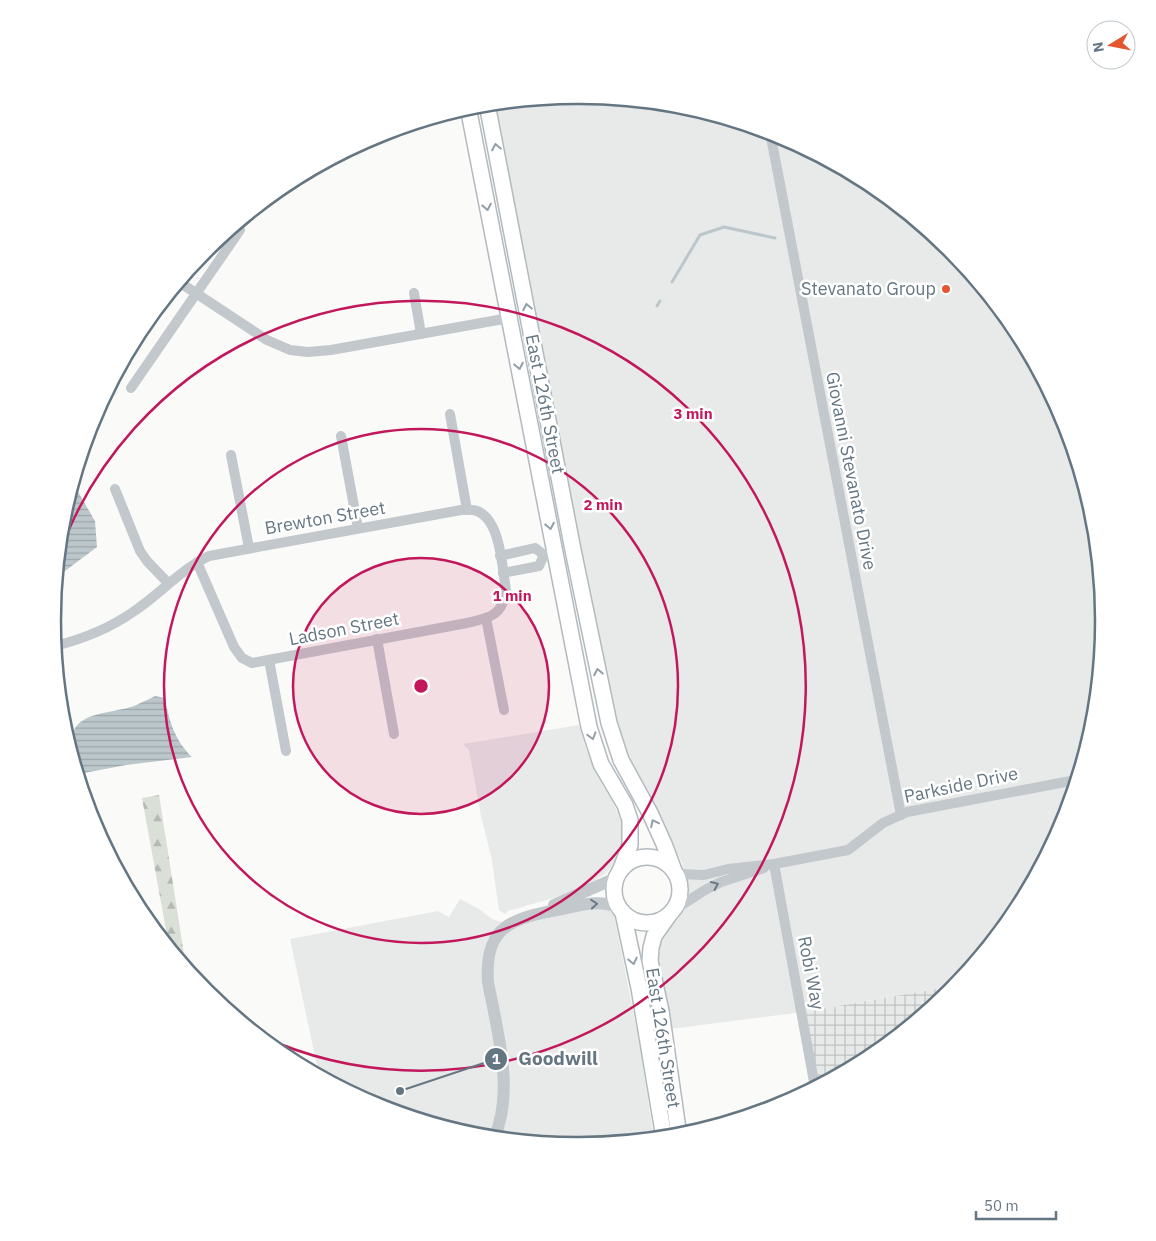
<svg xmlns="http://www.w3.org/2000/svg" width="1156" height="1241" viewBox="0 0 1156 1241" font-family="'IBM Plex Sans',sans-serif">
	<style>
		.built { fill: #e8e9e9 }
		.industrial { fill: url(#industrial-grid) }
		.forest { fill: url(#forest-firs) }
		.water { fill: url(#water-rules) }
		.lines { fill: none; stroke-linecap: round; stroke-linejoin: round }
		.stream { stroke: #bbc7cb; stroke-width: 3 }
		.secondary-casing { stroke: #b3babf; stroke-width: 18 }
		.minor { stroke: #c3c8cc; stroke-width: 10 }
		.tertiary { stroke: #c3c8cc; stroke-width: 12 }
		.secondary { stroke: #fff; stroke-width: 15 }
		.oneway { stroke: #939fa8 }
		.oneway2 { stroke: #6a7a87 }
		.ring { fill: none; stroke: #c2185b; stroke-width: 2.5 }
		.poi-dot { fill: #e4572e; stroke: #fff; stroke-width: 2 }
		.labels { text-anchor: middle; stroke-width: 5; stroke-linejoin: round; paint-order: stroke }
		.poi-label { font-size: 18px; fill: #657683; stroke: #fff; text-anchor: end }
		.street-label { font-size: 18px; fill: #657683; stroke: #fff }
		.rim { fill: none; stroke: #657683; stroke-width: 2.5 }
		.centre { fill: #c2185b; stroke: #fff; stroke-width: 2.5 }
		.ring-label { font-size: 15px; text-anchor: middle; font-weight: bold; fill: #c2185b; stroke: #fff; stroke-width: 5; stroke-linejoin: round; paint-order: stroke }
		.leader { fill: none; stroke: #657683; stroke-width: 2 }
		.callout-dot { fill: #657683; stroke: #fff; stroke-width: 2 }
		.mark-label { font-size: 15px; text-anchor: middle; font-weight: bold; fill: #fff }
		.callout-label { font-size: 19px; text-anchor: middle; font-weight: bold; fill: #657683; stroke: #fff; stroke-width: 5; stroke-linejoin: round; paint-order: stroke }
	</style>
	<defs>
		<pattern id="industrial-grid" width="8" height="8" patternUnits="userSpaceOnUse" patternTransform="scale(1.25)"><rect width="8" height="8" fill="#e8e9e9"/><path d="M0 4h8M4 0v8" fill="none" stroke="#c0c1c2"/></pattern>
		<pattern id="forest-firs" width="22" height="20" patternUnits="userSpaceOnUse" patternTransform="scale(1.25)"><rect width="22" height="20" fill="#dadfd7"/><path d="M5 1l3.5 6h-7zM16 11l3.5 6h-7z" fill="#b4b9b4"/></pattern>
		<pattern id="water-rules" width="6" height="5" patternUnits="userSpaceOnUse" patternTransform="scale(1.25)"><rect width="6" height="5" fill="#bbc7cb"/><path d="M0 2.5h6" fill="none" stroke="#9ca6aa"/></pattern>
	</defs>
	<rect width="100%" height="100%" fill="#fafaf8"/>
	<g class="built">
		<path d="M578,95L681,105L779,135L870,184L950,249L1015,329L1064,420L1093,518L1103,621L1093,723L1063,822L1015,913L954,986L803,1012L670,1029L664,1006L656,953L662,936L679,918L687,885L682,863L626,755L611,709L493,103Z"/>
		<path d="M579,725L587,752L595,769L604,788L611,798L621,821L622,840L620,851L615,862L605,874L587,885L571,893L508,911L505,914L499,910L492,860L481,816L469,750L463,744Z"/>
		<path d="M460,899L479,909L492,919L514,926L590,908L608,909L614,915L639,1041L654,1139L578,1146L475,1136L377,1106L319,1075L290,939L438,911L449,917Z"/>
	</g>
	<path class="industrial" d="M954,986L949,992L870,1058L820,1084L803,1012Z"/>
	<path class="forest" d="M159,795L186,967L169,946L142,798Z"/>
	<g class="water">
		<path d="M71,490H77L95,521L97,547L61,574L57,570L63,518Z"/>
		<path d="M155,696L165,698C169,721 175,741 192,757L126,765L84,773C76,766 72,760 71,749C68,710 108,715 134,706C141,703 149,699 155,696Z"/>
	</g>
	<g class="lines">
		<g class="stream">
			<path d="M672,282L700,235L724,227L775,238"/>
			<path d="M657,306L660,301"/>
		</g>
		<g class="secondary-casing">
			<g id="secondary">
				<path d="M487,104L573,550L609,723L621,760L650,813L664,844L673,868"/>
				<path d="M468,107L589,727L601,764L625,805L630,820V845L621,869"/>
				<circle cx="647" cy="890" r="33"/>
				<path d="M623,913L639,988L664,1138"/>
				<path d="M669,915L654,936L651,948L650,961L661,1011L679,1136"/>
			</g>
		</g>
		<g class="minor">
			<path d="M770,132L901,815"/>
			<path d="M179,282L267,340L290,350L308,352L331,350L509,318"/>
			<path d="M414,293L421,334"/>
			<path d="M131,388L240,230"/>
			<path d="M450,414L467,510"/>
			<path d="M341,436L358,528"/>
			<path d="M231,455L249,548"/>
			<path d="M115,489L140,551L147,561L168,583"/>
			<path d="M500,556L535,548L544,555"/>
			<path d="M503,573L539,566L544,555"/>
			<path d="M486,618L504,710"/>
			<path d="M377,639L394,734"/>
			<path d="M55,646C83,639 110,628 133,612C160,594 180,570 209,556L461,510C466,510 472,509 477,511C501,520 502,568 506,590C503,616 489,618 467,623L252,663L242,658L234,647L197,562"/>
			<path d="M269,660L286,751"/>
			<path d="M774,864L815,1087"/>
			<path d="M676,874L704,875L728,869L774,864L848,850L883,823L907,812L1076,780"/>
			<path d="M674,910L705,890L721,882L764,868"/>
		</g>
		<g class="tertiary">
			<path d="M554,905L616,878"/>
			<path d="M494,1138C515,1092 497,1030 488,982C484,925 513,918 562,909C583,905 599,899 619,908"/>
		</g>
		<use href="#secondary" class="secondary"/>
	</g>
	<defs><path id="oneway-chevron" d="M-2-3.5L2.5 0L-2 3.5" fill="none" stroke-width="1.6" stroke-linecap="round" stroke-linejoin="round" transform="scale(1.25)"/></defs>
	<g class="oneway">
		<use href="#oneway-chevron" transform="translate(496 147) rotate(-101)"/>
		<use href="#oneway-chevron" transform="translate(487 207) rotate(79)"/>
		<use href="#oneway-chevron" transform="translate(527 307) rotate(-101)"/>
		<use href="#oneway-chevron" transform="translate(519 366) rotate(79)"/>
		<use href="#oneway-chevron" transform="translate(550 526) rotate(79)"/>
		<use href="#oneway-chevron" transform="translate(598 672) rotate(-101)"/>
		<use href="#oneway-chevron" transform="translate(592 736) rotate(74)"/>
		<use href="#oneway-chevron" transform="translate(654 823) rotate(-116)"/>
		<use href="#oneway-chevron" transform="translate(633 961) rotate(78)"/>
	</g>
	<g class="oneway2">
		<use href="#oneway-chevron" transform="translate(715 885) rotate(-25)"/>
		<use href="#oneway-chevron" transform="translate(594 904) rotate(-5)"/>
	</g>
	<circle cx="421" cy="686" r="128" fill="#c2185b" fill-opacity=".12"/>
	<g class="ring">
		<circle cx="421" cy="686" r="128"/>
		<circle cx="421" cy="686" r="257"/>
		<path d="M59 554A385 385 0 1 1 261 1036"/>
	</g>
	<circle class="poi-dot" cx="946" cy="289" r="5"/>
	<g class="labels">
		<g class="poi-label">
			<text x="936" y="295">Stevanato Group</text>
		</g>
		<g class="street-label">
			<text transform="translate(545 404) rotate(79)" y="6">East 126th Street</text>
			<text transform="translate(851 471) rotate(79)" y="6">Giovanni Stevanato Drive</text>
			<text transform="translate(325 518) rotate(-10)" y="6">Brewton Street</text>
			<text transform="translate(344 629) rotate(-11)" y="6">Ladson Street</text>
			<text transform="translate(961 785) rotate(-12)" y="6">Parkside Drive</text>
			<text transform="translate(811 973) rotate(79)" y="6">Robi Way</text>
			<text transform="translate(663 1038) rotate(81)" y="6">East 126th Street</text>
		</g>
	</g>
	<path d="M0 0H1156V1241H0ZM577 104H579A516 516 0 0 1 1095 620V621A516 516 0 0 1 579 1137H577A516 516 0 0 1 61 621V620A516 516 0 0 1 577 104Z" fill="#fff" fill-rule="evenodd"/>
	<path class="rim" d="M577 104H579A516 516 0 0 1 1095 620V621A516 516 0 0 1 579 1137H577A516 516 0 0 1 61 621V620A516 516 0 0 1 577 104Z"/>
	<circle cx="421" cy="686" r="8" class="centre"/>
	<g class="ring-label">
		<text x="693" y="419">3 min</text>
		<text x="603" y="510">2 min</text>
		<text x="512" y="601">1 min</text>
	</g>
	<path class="leader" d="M400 1091L496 1059"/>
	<g class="callout-dot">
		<circle cx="400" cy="1091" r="5"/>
		<circle cx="496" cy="1059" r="12"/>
	</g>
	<g class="mark-label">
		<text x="496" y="1064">1</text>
	</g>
	<g class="callout-label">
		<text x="558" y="1065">Goodwill</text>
	</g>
	<g transform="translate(1111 45) rotate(260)"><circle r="24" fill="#ffffff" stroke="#c1c8cd"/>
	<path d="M0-4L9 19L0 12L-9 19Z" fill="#e4572e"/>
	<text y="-8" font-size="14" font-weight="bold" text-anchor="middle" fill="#657683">N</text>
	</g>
	<path d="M976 1211v8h80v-8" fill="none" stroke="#657683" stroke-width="2.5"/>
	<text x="984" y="1211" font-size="15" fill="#657683" stroke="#ffffff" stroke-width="4" paint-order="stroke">50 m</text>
</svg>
